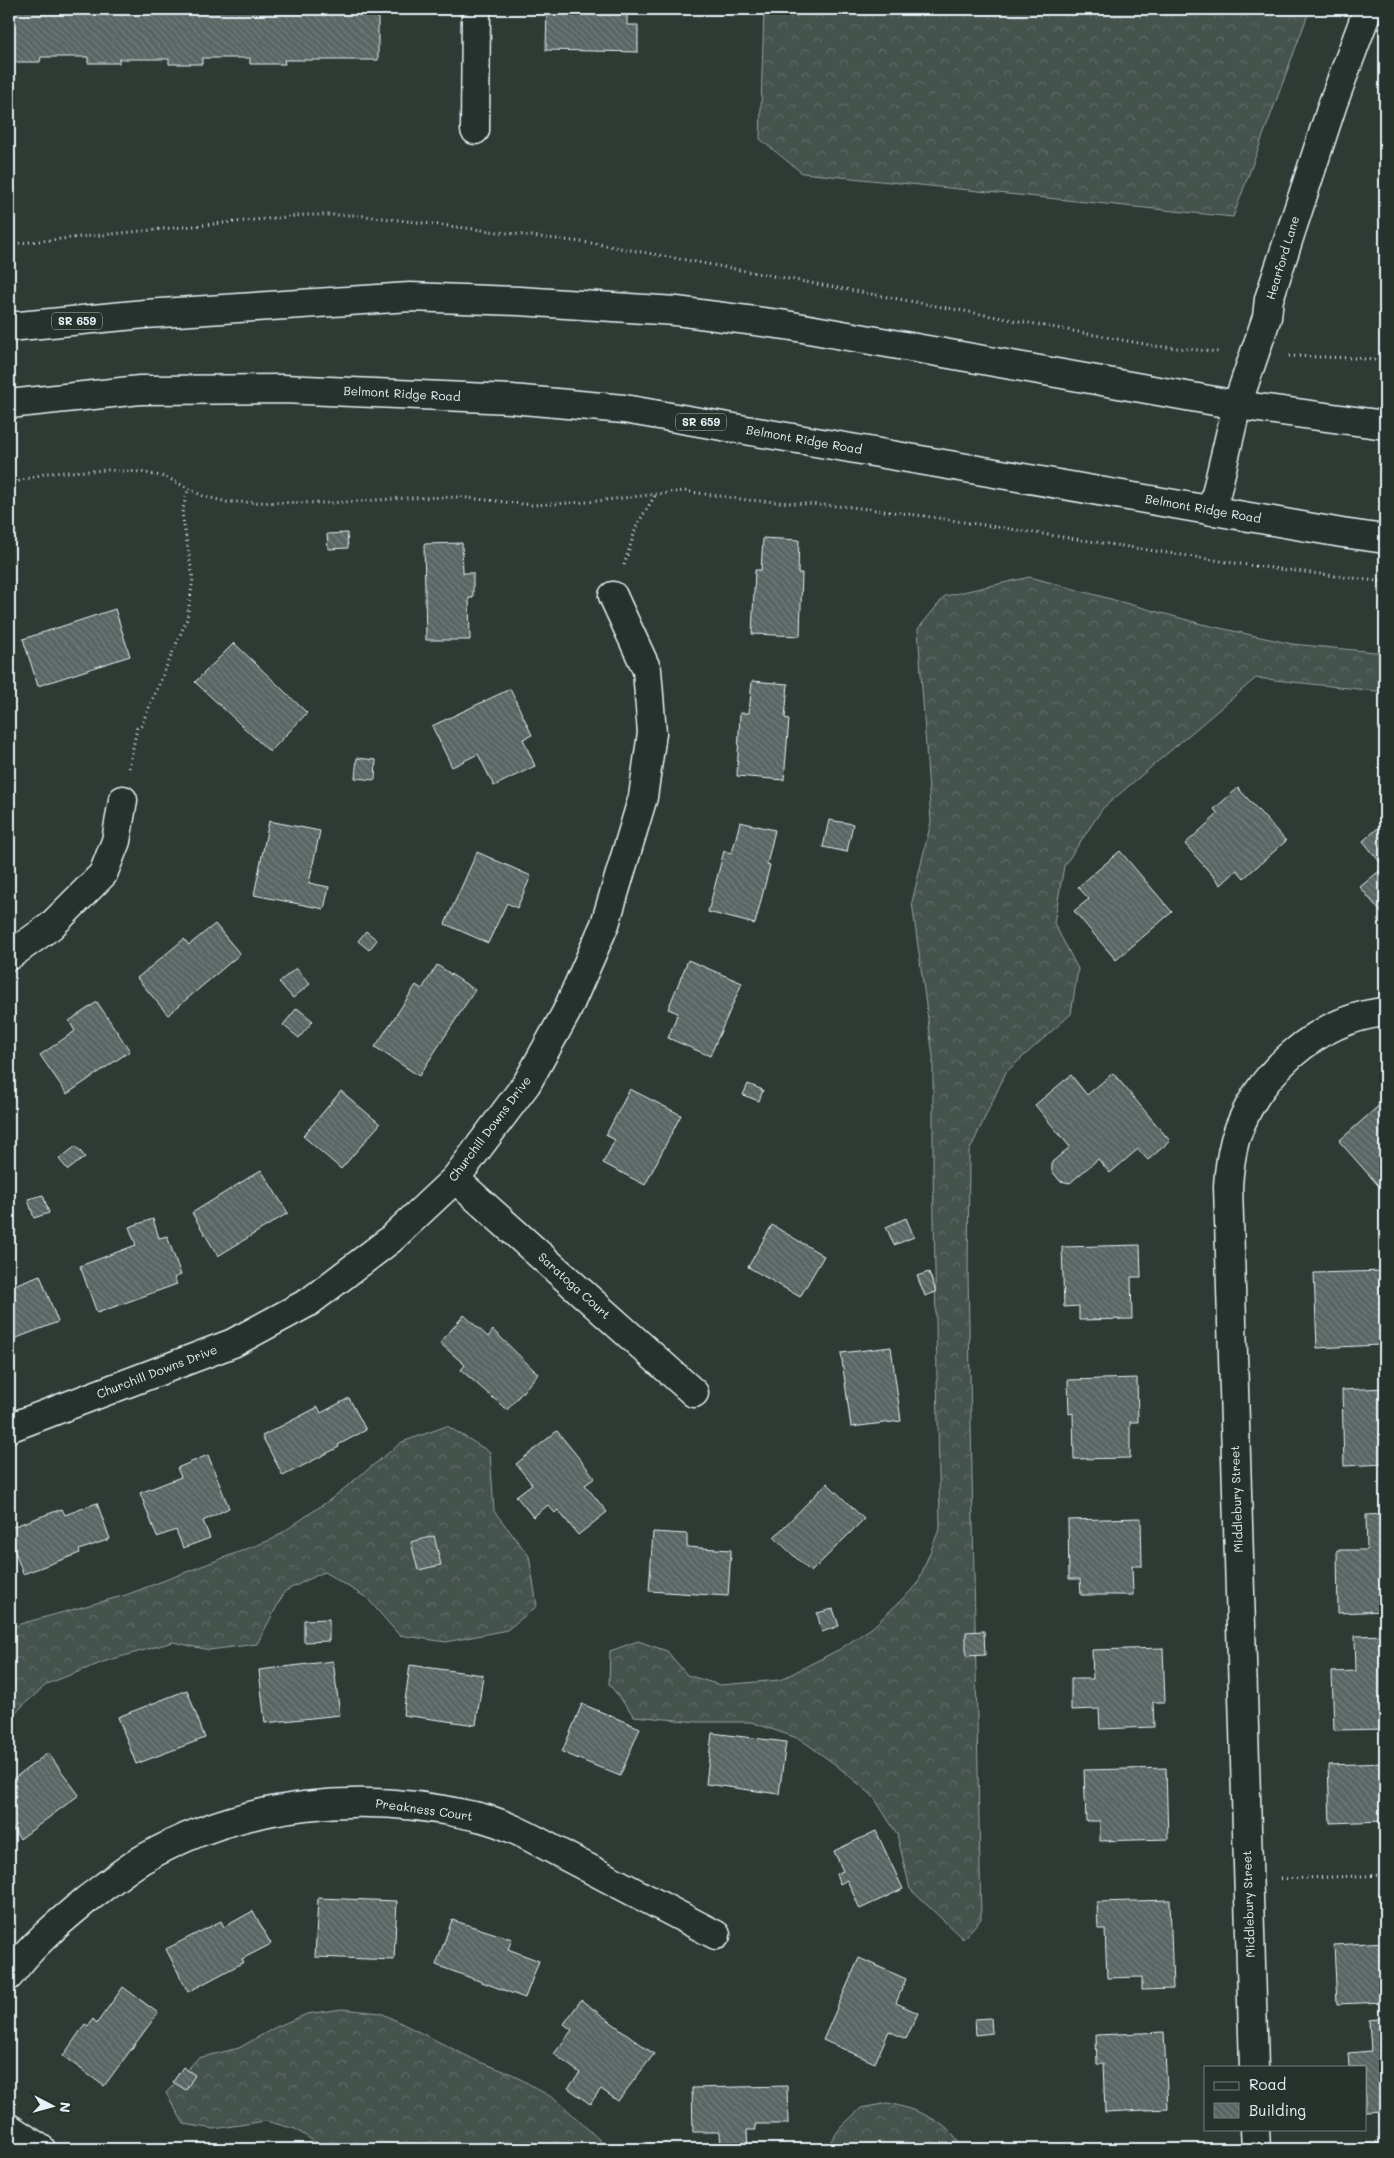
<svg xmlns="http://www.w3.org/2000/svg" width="1394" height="2158" viewBox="0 0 1394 2158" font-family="Mali,sans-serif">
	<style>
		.forest { fill: url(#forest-crowns); stroke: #96a2a3 }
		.building { fill: url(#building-back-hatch); stroke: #e8f1f8 }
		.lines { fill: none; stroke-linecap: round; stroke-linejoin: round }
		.street-casing { stroke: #e8f1f8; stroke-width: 31 }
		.primary-casing { stroke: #e8f1f8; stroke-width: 31 }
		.path { stroke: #e8f1f8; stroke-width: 3; stroke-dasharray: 1 4; stroke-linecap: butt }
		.street { stroke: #26332d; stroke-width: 28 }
		.primary { stroke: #26332d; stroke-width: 28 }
		.labels { text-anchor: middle; stroke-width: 4; stroke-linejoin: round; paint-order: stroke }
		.shield { fill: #26332d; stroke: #aeb8bb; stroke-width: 1 }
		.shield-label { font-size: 11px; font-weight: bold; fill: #e8f1f8 }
		.street-label { font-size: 12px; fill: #e8f1f8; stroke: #26332d }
	</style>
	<defs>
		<pattern id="forest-crowns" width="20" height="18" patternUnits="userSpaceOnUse" patternTransform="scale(1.25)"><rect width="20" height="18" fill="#45524e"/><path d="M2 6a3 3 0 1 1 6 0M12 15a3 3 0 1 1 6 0" fill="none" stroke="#606b68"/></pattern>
		<pattern id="building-back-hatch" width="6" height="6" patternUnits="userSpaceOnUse" patternTransform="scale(1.25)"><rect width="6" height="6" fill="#596563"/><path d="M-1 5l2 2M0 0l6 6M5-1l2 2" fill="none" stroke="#717c7a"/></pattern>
	</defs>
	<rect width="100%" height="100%" fill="#2e3b35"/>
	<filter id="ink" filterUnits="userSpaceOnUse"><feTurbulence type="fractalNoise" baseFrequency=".02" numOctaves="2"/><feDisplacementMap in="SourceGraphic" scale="10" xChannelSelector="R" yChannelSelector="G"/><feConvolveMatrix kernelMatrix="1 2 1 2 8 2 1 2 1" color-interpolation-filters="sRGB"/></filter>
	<g filter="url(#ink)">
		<g class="forest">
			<path d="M764,9H1310L1233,217L802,173L760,139Z"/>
			<path d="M1030,577L1202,624L1292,644L1385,653V692L1256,678L1103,808L1064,866L1054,923L1078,969L1071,1014L1006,1072L969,1152L968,1276L981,1919L963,1939L910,1889L897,1834L873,1796L836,1765L800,1739L751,1722H697L634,1716L609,1684L610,1651L638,1641L667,1651L687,1675L720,1685L780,1680L840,1649L873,1627L917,1585L940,1527L933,1168V1056L912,902L931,822L918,629L945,596Z"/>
			<path d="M447,1426L490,1452L494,1511L529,1556L537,1606L507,1630L446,1642L399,1635L367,1598L324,1572L285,1591L257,1644L209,1650L173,1642L106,1661L47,1684L9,1718V1630L20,1624L126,1595L273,1539L331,1499L402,1442Z"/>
			<path d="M342,2009L381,2013L477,2061L512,2074L558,2101L608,2148L613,2149H326L295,2129L266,2121L214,2129L184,2124L166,2093L198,2058L239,2048L276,2027L307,2014Z"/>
			<path d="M888,2103C917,2110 948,2120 962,2149H825L841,2127L861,2108Z"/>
		</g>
		<g class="building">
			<path d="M9,9H378V60H284L285,64H250V58H202V64H169V59H119V63H88V57H41L40,62H9Z"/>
			<path d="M547,9H627V25H638V52L546,50Z"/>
			<path d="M347,533L348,548L328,549L327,534Z"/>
			<path d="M763,538L799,540L798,573H802L800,636L752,634L755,570H761Z"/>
			<path d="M462,543L463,573H473V598H469L470,640H426L424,544Z"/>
			<path d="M115,609L130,656L38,686L23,639Z"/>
			<path d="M234,643L307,713L270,752L195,682Z"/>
			<path d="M752,681L788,684L785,718L789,719L784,780L737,776L740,713H749Z"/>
			<path d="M510,689L532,735L523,739L535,766L494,786L478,754L452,767L432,726Z"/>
			<path d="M357,758L376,760L375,780L355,778Z"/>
			<path d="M1238,788L1286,841L1244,878L1237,870L1221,885L1185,844L1218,814L1214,809Z"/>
			<path d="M829,820L853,824L847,852L823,847Z"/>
			<path d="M269,821L320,831L309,883L329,887L324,909L254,895Z"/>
			<path d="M740,822L775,830L767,864L770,865L755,924L708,912L724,851L732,853Z"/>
			<path d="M1385,822V917L1360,887L1384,867L1363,841Z"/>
			<path d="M1120,851L1172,912L1116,960L1074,911L1089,899L1078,887Z"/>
			<path d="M477,852L531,876L517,908L507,903L488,943L445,924Z"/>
			<path d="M215,924L240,954L168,1015L137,978L184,939L189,945Z"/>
			<path d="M366,931L377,940L369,950L358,941Z"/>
			<path d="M688,960L742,983L710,1056L668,1038L678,1013L668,1009Z"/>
			<path d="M437,965L475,990L419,1076L375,1047L416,985L422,989Z"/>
			<path d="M296,968L310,984L293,998L279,982Z"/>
			<path d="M97,1002L130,1051L67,1094L40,1055L75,1031L69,1021Z"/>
			<path d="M297,1008L313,1021L299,1038L283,1025Z"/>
			<path d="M1113,1073L1170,1141L1148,1160L1138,1149L1110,1173L1098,1159L1070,1183L1060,1181L1052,1171V1162L1070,1147L1035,1105L1071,1075L1087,1095Z"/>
			<path d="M748,1084L763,1090L759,1101L743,1095Z"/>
			<path d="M630,1089L681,1115L645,1185L603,1163L615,1140L606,1135Z"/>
			<path d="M341,1091L380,1124L341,1169L303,1136Z"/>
			<path d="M1384,1101L1385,1102V1193L1339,1141Z"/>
			<path d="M76,1146L85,1157L68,1170L59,1159Z"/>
			<path d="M261,1170L288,1213L218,1256L192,1213Z"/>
			<path d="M43,1195L49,1213L34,1218L28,1199Z"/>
			<path d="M906,1218L914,1237L894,1245L886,1227Z"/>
			<path d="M153,1219L159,1238L167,1236L181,1275L174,1278L177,1284L97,1313L80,1266L136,1245L129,1227Z"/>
			<path d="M772,1225L824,1256L800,1297L748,1267Z"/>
			<path d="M1140,1245L1141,1277H1131L1132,1319L1079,1320V1306L1064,1307L1062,1247Z"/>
			<path d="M1385,1271V1329H1380V1345L1317,1348L1314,1273Z"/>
			<path d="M929,1272L936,1292L925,1296L917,1276Z"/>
			<path d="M40,1275L58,1322L9,1341V1287Z"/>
			<path d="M464,1315L488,1337L493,1330L538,1374L507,1410L461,1370L465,1365L440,1343Z"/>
			<path d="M891,1347L901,1421L851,1427L841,1353Z"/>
			<path d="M1137,1378L1138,1422H1130V1458L1074,1459L1073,1413L1069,1414L1068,1380Z"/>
			<path d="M1385,1388V1464L1344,1466L1342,1390Z"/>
			<path d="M349,1398L366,1430L338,1445L339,1447L283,1476L262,1436L318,1407L321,1413Z"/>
			<path d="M557,1431L595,1478L585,1485L607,1512L578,1535L558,1510L555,1513L548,1505L533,1517L516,1496L532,1484L516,1464Z"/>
			<path d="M208,1455L229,1508L203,1521L210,1538L183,1548L176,1530L157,1537L140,1493L181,1477L177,1468Z"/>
			<path d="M827,1483L864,1519L811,1572L774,1537Z"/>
			<path d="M97,1503L110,1539L79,1550L80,1553L23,1574L9,1535V1528L62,1509L65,1515Z"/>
			<path d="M1385,1514V1611L1338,1613L1337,1550H1367L1366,1515Z"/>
			<path d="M1141,1518L1142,1566H1132L1133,1595H1081L1080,1579H1069L1068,1520Z"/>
			<path d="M653,1532L687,1534V1547L731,1550L728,1596L649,1591Z"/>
			<path d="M434,1536L441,1565L418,1570L411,1542Z"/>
			<path d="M833,1609L839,1626L822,1632L817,1613Z"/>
			<path d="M329,1619V1641L304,1642V1620Z"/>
			<path d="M984,1631L985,1655L966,1656V1632Z"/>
			<path d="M1385,1635V1729L1334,1730L1332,1672L1356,1671L1355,1636Z"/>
			<path d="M1163,1648L1165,1702H1153L1154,1727L1100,1729L1099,1709L1071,1710V1679H1093L1092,1650Z"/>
			<path d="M333,1661L340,1715L265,1723L259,1670Z"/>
			<path d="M410,1665L483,1675L476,1725L403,1715Z"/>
			<path d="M187,1690L205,1738L136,1764L118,1717Z"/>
			<path d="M582,1704L640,1728L620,1776L562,1752Z"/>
			<path d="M712,1733L786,1742L779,1794L706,1784Z"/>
			<path d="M48,1753L79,1795L20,1839L9,1824V1782Z"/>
			<path d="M1385,1763V1821L1330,1823L1328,1765Z"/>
			<path d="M1166,1768L1168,1839L1100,1841V1821H1086L1084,1770Z"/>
			<path d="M876,1831L903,1889L860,1909L847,1880L840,1884L836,1874L843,1871L834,1851Z"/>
			<path d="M318,1898L397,1901L394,1960L315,1957Z"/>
			<path d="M1170,1900L1173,1989L1142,1990V1977L1107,1978L1105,1929H1098L1097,1902Z"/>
			<path d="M253,1911L271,1944L242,1959L244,1962L188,1992L166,1949L221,1921L224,1927Z"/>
			<path d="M452,1920L512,1939L508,1949L539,1961L525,1998L436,1965Z"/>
			<path d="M1385,1942V2002L1337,2004L1334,1945Z"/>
			<path d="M859,1958L906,1979L896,2003L918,2013L906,2039L889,2031L875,2063L823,2040Z"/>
			<path d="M123,1987L158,2013L104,2086L63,2056L85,2024L88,2026L93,2019L97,2023Z"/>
			<path d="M581,2000L654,2054L618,2101L601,2089L590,2104L568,2088L580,2073L554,2054L572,2030L564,2024Z"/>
			<path d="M991,2018L992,2033L976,2035L975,2019Z"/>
			<path d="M1385,2018V2111L1365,2112V2067H1349L1348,2053L1371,2051L1369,2020Z"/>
			<path d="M1164,2032L1168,2109L1105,2112L1103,2064H1097L1096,2035Z"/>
			<path d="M183,2067L195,2075L186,2090L173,2082Z"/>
			<path d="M787,2086L788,2124H755L756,2130H747L748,2149H721L720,2132H693L692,2088Z"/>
			<path d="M1385,2143V2149H1342V2145Z"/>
		</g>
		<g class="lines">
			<g class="street-casing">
				<g id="street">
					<path d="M475,130L476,9"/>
					<path d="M1212,511L1237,405L1267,317L1269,299L1333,103L1368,9"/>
					<path d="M9,956L51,926L103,874L116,841L123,800"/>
					<path d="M455,1179L694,1393"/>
					<path d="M9,1428L233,1343L309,1302L390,1240L455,1179L527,1083L566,1013L605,924L643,797L652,733L647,670L613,596"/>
					<path d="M9,1976C30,1947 57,1924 85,1901C104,1887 123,1871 143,1859C244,1801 362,1790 474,1816C509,1823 540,1843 571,1859C620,1885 668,1910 716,1935"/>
					<path d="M1254,2067L1228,1186C1229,1170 1231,1155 1235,1140C1255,1076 1316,1019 1385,1012"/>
					<path d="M9,2128L41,2149"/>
					<path d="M1255,2129L1256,2149"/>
				</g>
			</g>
			<g class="primary-casing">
				<g id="primary">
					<path d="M9,327L145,314L410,297L519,301L676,311L786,325L1237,405L1385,425"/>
					<path d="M9,404L140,390L283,389L511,399L624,409L1342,533L1385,539"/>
				</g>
			</g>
			<g class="path">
				<path d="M9,244L306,215H357L598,244L1155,346L1220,352"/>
				<path d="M1289,356L1355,358L1385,361"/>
				<path d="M9,484L47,473L107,470L141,472L166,477L203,496L227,502L331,503L408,498L459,497L532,505L588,502L684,491L747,500L852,507L924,516L1247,565L1385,582"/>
				<path d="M624,565L637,525L656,494"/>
				<path d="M129,768L137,728L141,726L187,619L193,579L182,513L188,489"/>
				<path d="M1281,1879L1385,1875"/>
			</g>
			<use href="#street" class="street"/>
			<use href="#primary" class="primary"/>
		</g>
	</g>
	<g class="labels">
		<g class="shield">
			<rect x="52" y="312.5" width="50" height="17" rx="4"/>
			<rect x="676" y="413.5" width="50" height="17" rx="4"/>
		</g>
		<g class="shield-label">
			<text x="77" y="325">SR 659</text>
			<text x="701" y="426">SR 659</text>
		</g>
		<g class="street-label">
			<text transform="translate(1283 258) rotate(-73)" y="4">Hearford Lane</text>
			<text transform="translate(402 394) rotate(3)" y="4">Belmont Ridge Road</text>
			<text transform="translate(804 440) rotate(10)" y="4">Belmont Ridge Road</text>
			<text transform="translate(1203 509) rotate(10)" y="4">Belmont Ridge Road</text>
			<text transform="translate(490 1129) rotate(-53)" y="4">Churchill Downs Drive</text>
			<text transform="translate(574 1286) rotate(42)" y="4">Saratoga Court</text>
			<text transform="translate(157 1372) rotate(-21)" y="4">Churchill Downs Drive</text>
			<text transform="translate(1237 1499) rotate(-92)" y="4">Middlebury Street</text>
			<text transform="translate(424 1810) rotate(8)" y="4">Preakness Court</text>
			<text transform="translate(1249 1904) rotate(-92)" y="4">Middlebury Street</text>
		</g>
	</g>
	<rect width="1394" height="2158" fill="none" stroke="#26332d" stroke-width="30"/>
	<rect x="15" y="15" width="1364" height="2128" fill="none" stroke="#e8f1f8" stroke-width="2" filter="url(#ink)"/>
	<rect x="1204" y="2066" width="162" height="65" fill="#26332d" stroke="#747f7e"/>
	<rect x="1214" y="2082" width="25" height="8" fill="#26332d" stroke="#747f7e"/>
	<text x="1249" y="2090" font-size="15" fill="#e8f1f8">Road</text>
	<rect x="1214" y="2103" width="25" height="15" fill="url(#building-back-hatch)" stroke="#747f7e"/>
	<text x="1249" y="2116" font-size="15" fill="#e8f1f8">Building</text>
	<g transform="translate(52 2106) rotate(96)" stroke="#26332d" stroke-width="4" paint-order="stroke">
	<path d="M0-4L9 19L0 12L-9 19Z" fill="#e8f1f8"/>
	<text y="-8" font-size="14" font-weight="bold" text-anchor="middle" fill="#e8f1f8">N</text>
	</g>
</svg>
